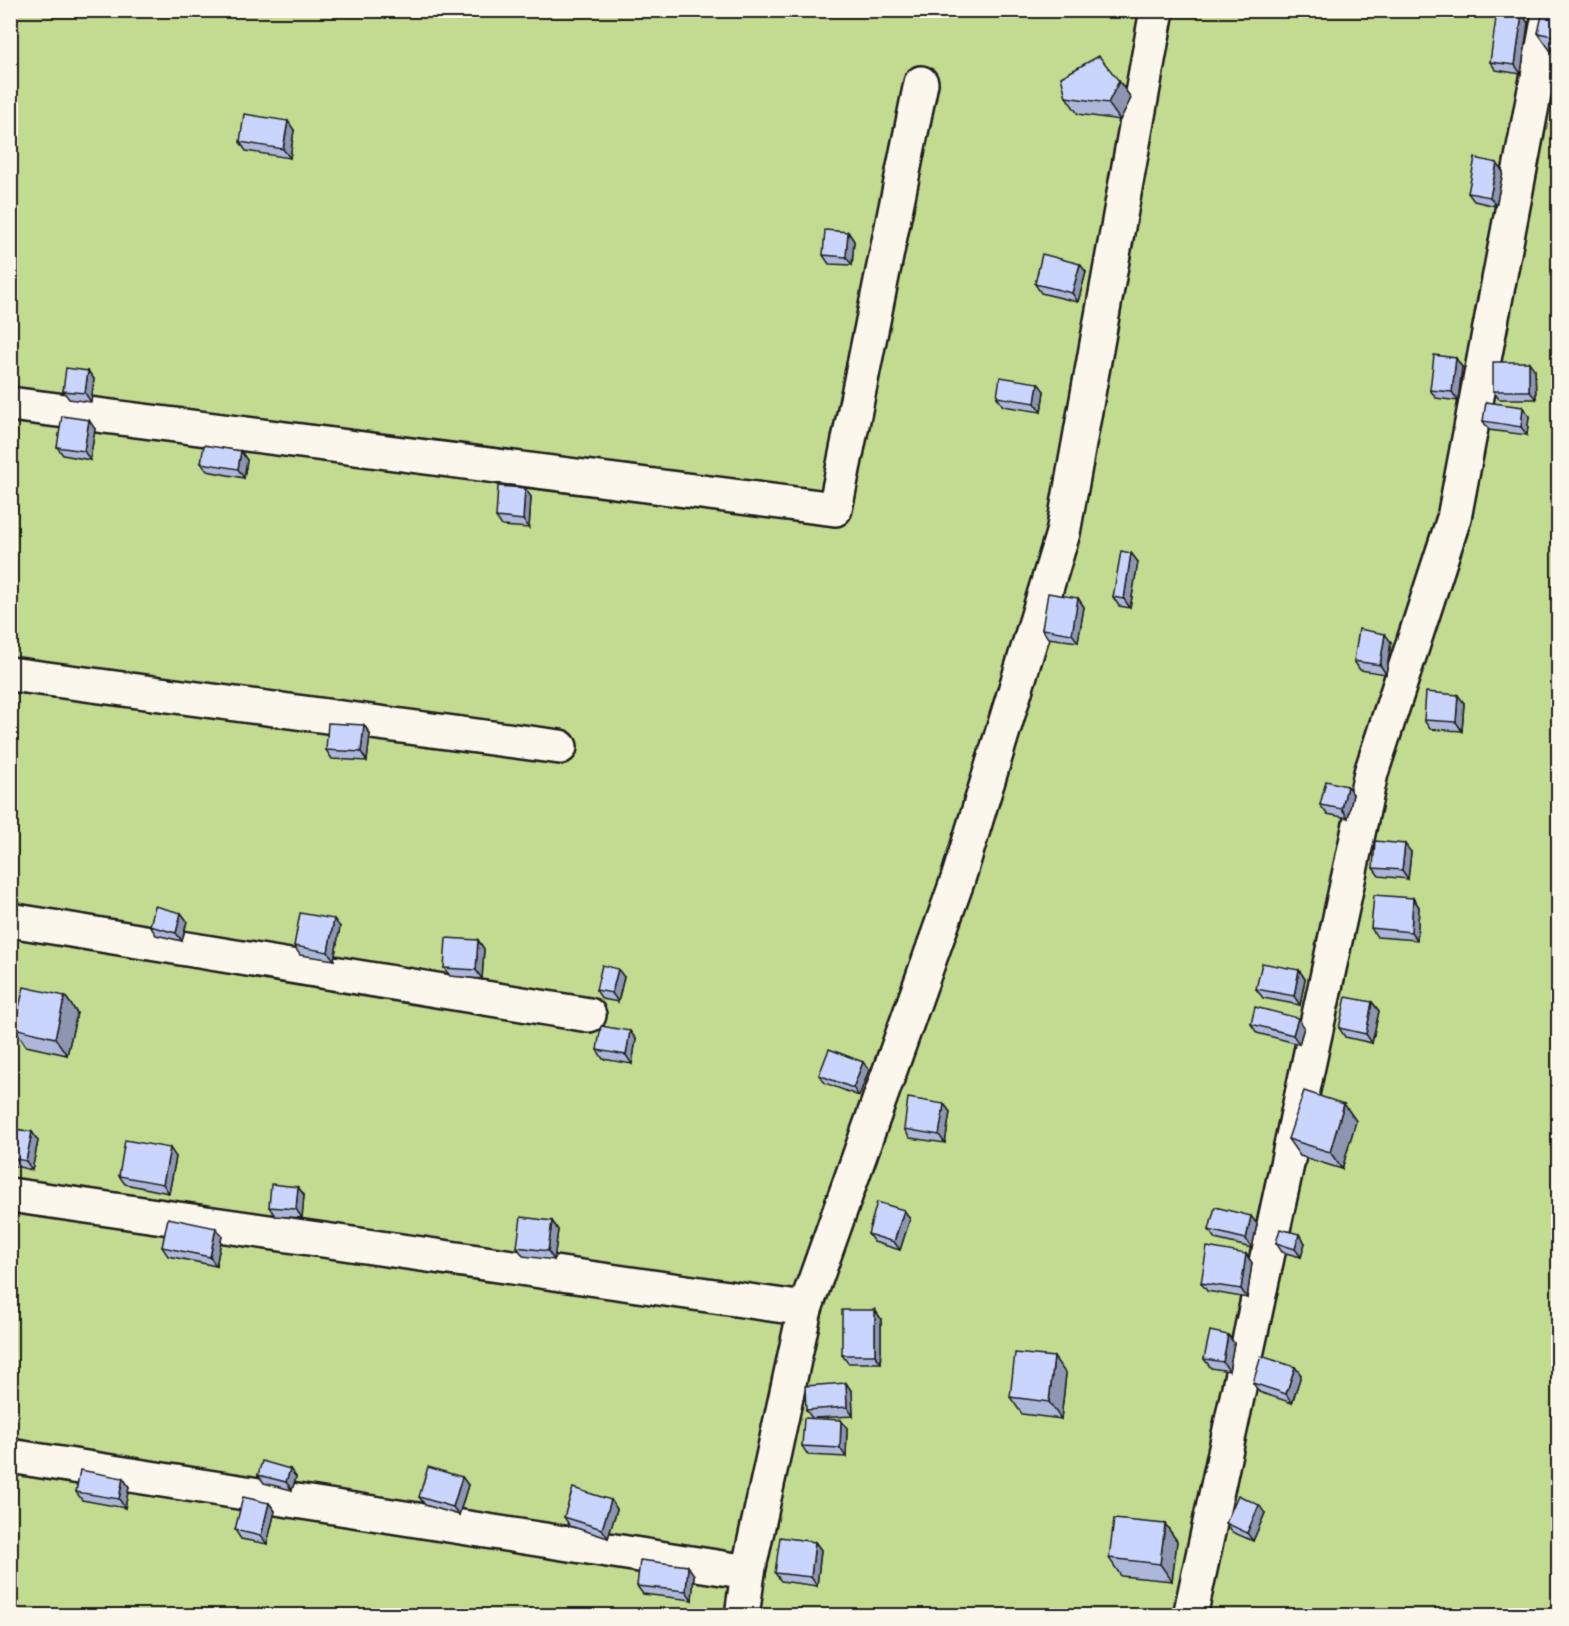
<svg xmlns="http://www.w3.org/2000/svg" width="1569" height="1626" viewBox="0 0 1569 1626" font-family="'Playpen Sans',sans-serif">
	<style>
		.green { fill: #c2db91; stroke: #6f7c56; stroke-width: 1.5 }
		.lines { fill: none; stroke-linecap: round; stroke-linejoin: round }
		.minor-casing { stroke: #1c1c1c; stroke-width: 38 }
		.minor { stroke: #fbf7ec; stroke-width: 33 }
		.wall { fill: #adb7da; stroke: #1c1c1c; stroke-width: 1.5 }
		.shaded-wall { fill: #8d95b1; stroke: #1c1c1c; stroke-width: 1.5 }
		.building { fill: #c9d5fd; stroke: #1c1c1c; stroke-width: 1.5 }
	</style>
	<rect width="100%" height="100%" fill="#fbf7ec"/>
	<filter id="ink" filterUnits="userSpaceOnUse"><feTurbulence type="fractalNoise" baseFrequency=".0167" numOctaves="2"/><feDisplacementMap in="SourceGraphic" scale="12" xChannelSelector="R" yChannelSelector="G"/><feConvolveMatrix kernelMatrix="1 2 1 2 8 2 1 2 1" color-interpolation-filters="sRGB"/></filter>
	<g filter="url(#ink)">
		<rect class="green" x="11" y="11" width="1547" height="1604"/>
		<g class="lines">
			<g class="minor-casing">
				<g id="minor">
					<path d="M10,404L835,509L921,83"/>
					<path d="M10,674L560,747"/>
					<path d="M10,920L589,1015"/>
					<path d="M10,1195L805,1309L748,1572L10,1456"/>
					<path d="M805,1309L958,879L1063,533L1157,10"/>
					<path d="M742,1616L748,1572"/>
					<path d="M1190,1616L1371,773L1454,518L1550,10"/>
				</g>
			</g>
			<use href="#minor" class="minor"/>
		</g>
		<g class="wall">
			<path d="M1558,10V51L1550,50L1538,33Z"/>
			<path d="M1528,23L1521,74L1496,70L1490,62Z"/>
			<path d="M1119,81L1131,98L1120,120L1078,114L1066,97Z"/>
			<path d="M294,130L290,158L246,151L240,142Z"/>
			<path d="M1503,172L1496,206L1474,201L1468,193Z"/>
			<path d="M848,232L854,241L852,265L829,264L823,255Z"/>
			<path d="M1086,272L1078,302L1041,293L1035,284Z"/>
			<path d="M1462,367L1458,401L1436,398L1430,390Z"/>
			<path d="M1535,370L1536,399H1499L1493,391Z"/>
			<path d="M88,371L94,379L91,402L69,399L63,391Z"/>
			<path d="M1044,391L1041,412L1003,406L997,397Z"/>
			<path d="M1529,416L1527,435L1489,430L1483,421Z"/>
			<path d="M95,429L90,460L63,455L57,447Z"/>
			<path d="M247,460L244,478L207,471L201,463Z"/>
			<path d="M531,497L529,528L502,526L496,517Z"/>
			<path d="M1131,553L1138,562L1130,608L1119,606L1113,597Z"/>
			<path d="M1078,598L1084,607L1078,642L1048,638L1042,629Z"/>
			<path d="M1391,642L1386,674L1360,670L1354,661Z"/>
			<path d="M1464,703L1462,731L1430,729L1424,720Z"/>
			<path d="M364,725L370,734L367,761L332,759L326,750Z"/>
			<path d="M1353,794L1348,818L1327,814L1320,805Z"/>
			<path d="M1411,852L1408,879L1379,876L1373,868Z"/>
			<path d="M1413,898L1419,907L1417,940L1377,937L1371,928Z"/>
			<path d="M181,913L187,921L182,941L156,935L150,926Z"/>
			<path d="M340,927L334,960L300,955L294,946Z"/>
			<path d="M478,940L484,949L482,979L450,976L444,968Z"/>
			<path d="M1299,970L1305,979L1300,1005L1263,998L1256,989Z"/>
			<path d="M624,977L618,1002L602,999L596,990Z"/>
			<path d="M65,996L77,1013L67,1055L26,1046L14,1028Z"/>
			<path d="M1372,1002L1379,1011L1372,1043L1345,1037L1339,1028Z"/>
			<path d="M1298,1018L1304,1027L1299,1044L1257,1033L1251,1024Z"/>
			<path d="M636,1039L632,1064L603,1059L597,1050Z"/>
			<path d="M869,1070L859,1096L825,1083L819,1075Z"/>
			<path d="M944,1104L950,1112L945,1143L910,1138L904,1129Z"/>
			<path d="M1344,1104L1356,1121L1342,1169L1300,1156L1288,1139Z"/>
			<path d="M10,1128L32,1132L38,1141L32,1170L10,1165Z"/>
			<path d="M176,1157L169,1193L125,1184L119,1176Z"/>
			<path d="M298,1187L304,1195L302,1218L275,1216L269,1207Z"/>
			<path d="M904,1210L910,1219L900,1250L874,1242L868,1234Z"/>
			<path d="M552,1221L558,1230L554,1260L523,1256L517,1247Z"/>
			<path d="M1257,1224L1252,1248L1215,1239L1209,1230Z"/>
			<path d="M216,1228L222,1236L216,1266L168,1256L162,1247Z"/>
			<path d="M1276,1243H1305L1301,1257L1282,1252Z"/>
			<path d="M1246,1254L1252,1263L1247,1298L1207,1291L1201,1283Z"/>
			<path d="M875,1310L881,1319V1363H848L842,1355Z"/>
			<path d="M1228,1335L1234,1343L1229,1371L1211,1368L1204,1359Z"/>
			<path d="M1295,1367L1301,1375L1292,1403L1259,1392L1253,1383Z"/>
			<path d="M1066,1374L1061,1419L1022,1414L1010,1397Z"/>
			<path d="M846,1383L852,1392L853,1416L815,1418L847,1428L846,1457L808,1455L802,1446L812,1418L806,1410Z"/>
			<path d="M290,1469L296,1477L292,1490L264,1483L258,1475Z"/>
			<path d="M462,1477L468,1485L459,1515L425,1505L419,1497Z"/>
			<path d="M123,1478L129,1487L125,1508L82,1500L76,1492Z"/>
			<path d="M611,1500L617,1509L608,1538L570,1526L564,1517Z"/>
			<path d="M269,1503L275,1511L267,1544L241,1539L235,1530Z"/>
			<path d="M1265,1513L1253,1541L1232,1532L1226,1523Z"/>
			<path d="M1165,1524L1177,1541L1172,1581L1121,1576L1109,1558Z"/>
			<path d="M815,1542L821,1550L817,1586L781,1581L775,1573Z"/>
			<path d="M694,1575L692,1600L643,1594L637,1586Z"/>
		</g>
		<g class="shaded-wall">
			<path d="M1522,14L1528,23L1521,74L1515,65Z"/>
			<path d="M1119,81L1131,98L1120,120L1108,103Z"/>
			<path d="M288,121L294,130L290,158L283,149Z"/>
			<path d="M1497,163L1503,172L1496,206L1490,197Z"/>
			<path d="M848,232L854,241L852,265L846,257Z"/>
			<path d="M1080,264L1086,272L1078,302L1072,293Z"/>
			<path d="M1456,358L1462,367L1458,401L1452,392Z"/>
			<path d="M1529,362L1535,370L1536,399L1529,391Z"/>
			<path d="M88,371L94,379L91,402L85,393Z"/>
			<path d="M1038,383L1044,391L1041,412L1035,403Z"/>
			<path d="M1523,407L1529,416L1527,435L1521,427Z"/>
			<path d="M89,420L95,429L90,460L84,451Z"/>
			<path d="M241,451L247,460L244,478L238,469Z"/>
			<path d="M525,488L531,497L529,528L523,520Z"/>
			<path d="M1131,553L1138,562L1130,608L1124,599Z"/>
			<path d="M1078,598L1084,607L1078,642L1072,634Z"/>
			<path d="M1385,634L1391,642L1386,674L1380,665Z"/>
			<path d="M1458,695L1464,703L1462,731L1456,722Z"/>
			<path d="M364,725L370,734L367,761L361,752Z"/>
			<path d="M1347,786L1353,794L1348,818L1342,809Z"/>
			<path d="M1405,844L1411,852L1408,879L1402,870Z"/>
			<path d="M1413,898L1419,907L1417,940L1411,932Z"/>
			<path d="M181,913L187,921L182,941L176,933Z"/>
			<path d="M334,919L340,927L334,960L328,952Z"/>
			<path d="M478,940L484,949L482,979L476,970Z"/>
			<path d="M618,969L624,977L618,1002L612,993Z"/>
			<path d="M1299,970L1305,979L1300,1005L1294,996Z"/>
			<path d="M65,996L77,1013L67,1055L55,1038Z"/>
			<path d="M1372,1002L1379,1011L1372,1043L1366,1034Z"/>
			<path d="M1298,1018L1304,1027L1299,1044L1293,1035Z"/>
			<path d="M630,1031L636,1039L632,1064L626,1055Z"/>
			<path d="M863,1062L869,1070L859,1096L853,1088Z"/>
			<path d="M944,1104L950,1112L945,1143L939,1135Z"/>
			<path d="M1344,1104L1356,1121L1342,1169L1330,1152Z"/>
			<path d="M32,1132L38,1141L32,1170L26,1161Z"/>
			<path d="M170,1148L176,1157L169,1193L163,1184Z"/>
			<path d="M298,1187L304,1195L302,1218L296,1209Z"/>
			<path d="M904,1210L910,1219L900,1250L894,1242Z"/>
			<path d="M1251,1216L1257,1224L1252,1248L1246,1239Z"/>
			<path d="M552,1221L558,1230L554,1260L548,1251Z"/>
			<path d="M216,1228L222,1236L216,1266L210,1257Z"/>
			<path d="M1299,1234L1305,1243L1301,1257L1295,1249Z"/>
			<path d="M1246,1254L1252,1263L1247,1298L1241,1289Z"/>
			<path d="M875,1310L881,1319V1363L875,1355Z"/>
			<path d="M1228,1335L1234,1343L1229,1371L1223,1362Z"/>
			<path d="M1054,1357L1066,1374L1061,1419L1049,1402Z"/>
			<path d="M1295,1367L1301,1375L1292,1403L1286,1394Z"/>
			<path d="M846,1383L852,1392L853,1416L847,1407Z"/>
			<path d="M841,1420L847,1428L846,1457L840,1448Z"/>
			<path d="M290,1469L296,1477L292,1490L286,1482Z"/>
			<path d="M462,1477L468,1485L459,1515L453,1507Z"/>
			<path d="M123,1478L129,1487L125,1508L119,1499Z"/>
			<path d="M611,1500L617,1509L608,1538L602,1529Z"/>
			<path d="M269,1503L275,1511L267,1544L261,1536Z"/>
			<path d="M1259,1505L1265,1513L1253,1541L1247,1533Z"/>
			<path d="M1165,1524L1177,1541L1172,1581L1160,1564Z"/>
			<path d="M815,1542L821,1550L817,1586L811,1577Z"/>
			<path d="M688,1566L694,1575L692,1600L686,1591Z"/>
		</g>
		<g class="building">
			<path d="M1543,10H1558V37L1538,33Z"/>
			<path d="M1497,11L1522,14L1515,65L1490,62Z"/>
			<path d="M1099,56L1119,81L1108,103L1066,97L1061,77Z"/>
			<path d="M244,114L288,121L283,149L240,142Z"/>
			<path d="M1475,158L1497,163L1490,197L1468,193Z"/>
			<path d="M825,230L848,232L846,257L823,255Z"/>
			<path d="M1042,254L1080,264L1072,293L1035,284Z"/>
			<path d="M1434,355L1456,358L1452,392L1430,390Z"/>
			<rect x="1493" y="362" width="36" height="29"/>
			<path d="M66,368L88,371L85,393L63,391Z"/>
			<path d="M1000,377L1038,383L1035,403L997,397Z"/>
			<path d="M1486,402L1523,407L1521,427L1483,421Z"/>
			<path d="M62,416L89,420L84,451L57,447Z"/>
			<path d="M204,445L241,451L238,469L201,463Z"/>
			<path d="M498,486L525,488L523,520L496,517Z"/>
			<path d="M1121,551L1131,553L1124,599L1113,597Z"/>
			<path d="M1048,593L1078,598L1072,634L1042,629Z"/>
			<path d="M1359,629L1385,634L1380,665L1354,661Z"/>
			<path d="M1426,692L1458,695L1456,722L1424,720Z"/>
			<path d="M328,723L364,725L361,752L326,750Z"/>
			<path d="M1326,781L1347,786L1342,809L1320,805Z"/>
			<path d="M1375,841L1405,844L1402,870L1373,868Z"/>
			<path d="M1374,895L1413,898L1411,932L1371,928Z"/>
			<path d="M155,906L181,913L176,933L150,926Z"/>
			<path d="M300,913L334,919L328,952L294,946Z"/>
			<path d="M446,938L478,940L476,970L444,968Z"/>
			<path d="M1262,963L1299,970L1294,996L1256,989Z"/>
			<path d="M602,965L618,969L612,993L596,990Z"/>
			<path d="M24,987L65,996L55,1038L14,1028Z"/>
			<path d="M1346,997L1372,1002L1366,1034L1339,1028Z"/>
			<path d="M1255,1007L1298,1018L1293,1035L1251,1024Z"/>
			<path d="M601,1026L630,1031L626,1055L597,1050Z"/>
			<path d="M829,1049L863,1062L853,1088L819,1075Z"/>
			<path d="M1304,1091L1344,1104L1330,1152L1288,1139Z"/>
			<path d="M908,1098L944,1104L939,1135L904,1129Z"/>
			<path d="M10,1128L32,1132L26,1161L10,1158Z"/>
			<path d="M125,1140L170,1148L163,1184L119,1176Z"/>
			<path d="M271,1184L298,1187L296,1209L269,1207Z"/>
			<path d="M877,1202L904,1210L894,1242L868,1234Z"/>
			<path d="M1215,1207L1251,1216L1246,1239L1209,1230Z"/>
			<path d="M521,1217L552,1221L548,1251L517,1247Z"/>
			<path d="M168,1218L216,1228L210,1257L162,1247Z"/>
			<path d="M1280,1229L1299,1234L1295,1249L1276,1243Z"/>
			<path d="M1207,1247L1246,1254L1241,1289L1201,1283Z"/>
			<rect x="842" y="1310" width="33" height="45"/>
			<path d="M1210,1331L1228,1335L1223,1362L1204,1359Z"/>
			<path d="M1015,1353L1054,1357L1049,1402L1010,1397Z"/>
			<path d="M1261,1356L1295,1367L1286,1394L1253,1383Z"/>
			<path d="M846,1383L847,1407L806,1410L805,1386Z"/>
			<path d="M804,1418L841,1420L840,1448L802,1446Z"/>
			<path d="M262,1461L290,1469L286,1482L258,1475Z"/>
			<path d="M428,1467L462,1477L453,1507L419,1497Z"/>
			<path d="M80,1470L123,1478L119,1499L76,1492Z"/>
			<path d="M573,1488L611,1500L602,1529L564,1517Z"/>
			<path d="M1238,1495L1259,1505L1247,1533L1226,1523Z"/>
			<path d="M243,1497L269,1503L261,1536L235,1530Z"/>
			<path d="M1114,1519L1165,1524L1160,1564L1109,1558Z"/>
			<path d="M780,1537L815,1542L811,1577L775,1573Z"/>
			<path d="M640,1560L688,1566L686,1591L637,1586Z"/>
		</g>
	</g>
	<rect width="1569" height="1626" fill="none" stroke="#fbf7ec" stroke-width="36"/>
	<rect x="18" y="18" width="1533" height="1590" fill="none" stroke="#1c1c1c" stroke-width="2" filter="url(#ink)"/>
</svg>
